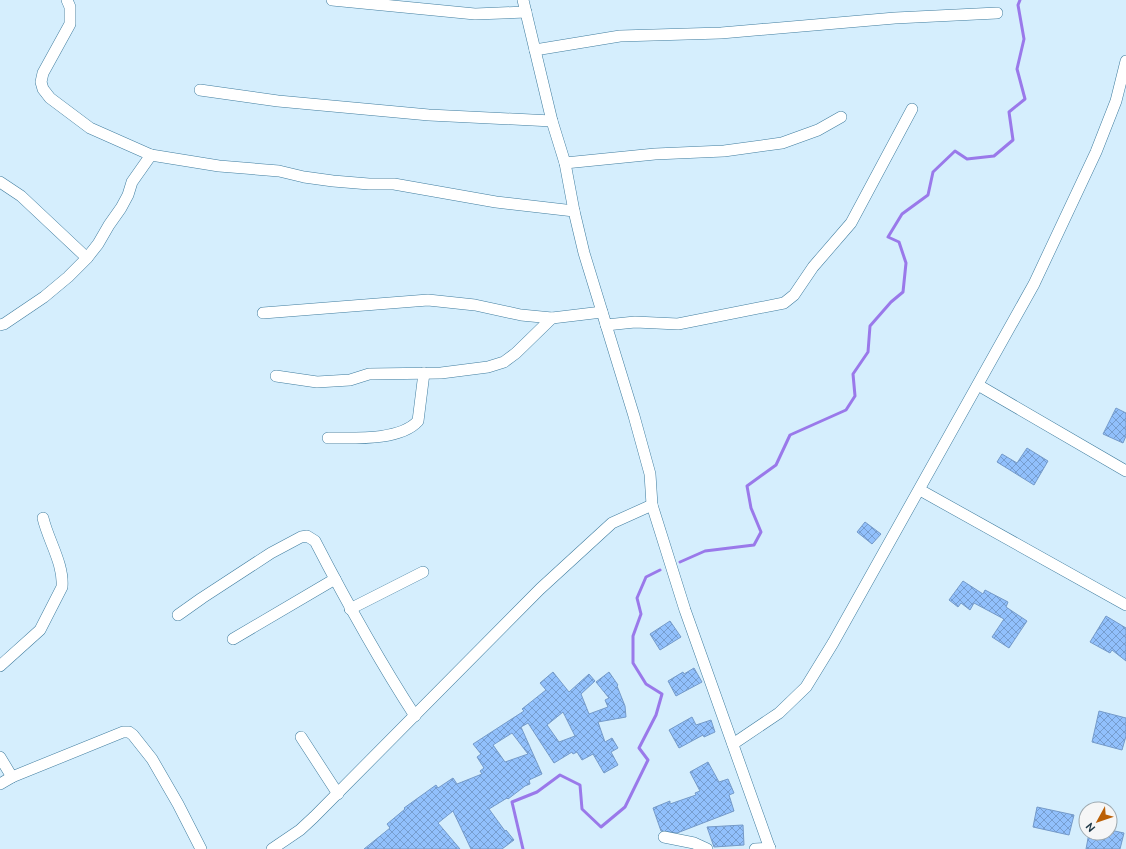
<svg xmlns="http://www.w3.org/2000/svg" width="1126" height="849" viewBox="0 0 1126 849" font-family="Ubuntu,sans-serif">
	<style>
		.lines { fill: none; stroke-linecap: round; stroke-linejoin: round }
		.stream { stroke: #9a79ea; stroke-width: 3 }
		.building { fill: url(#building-cross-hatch); stroke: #749ac9; fill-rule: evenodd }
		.minor-casing { stroke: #407d9f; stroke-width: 12 }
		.minor { stroke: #fff; stroke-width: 11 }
	</style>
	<defs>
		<pattern id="building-cross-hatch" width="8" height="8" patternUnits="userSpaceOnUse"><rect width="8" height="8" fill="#91c0fc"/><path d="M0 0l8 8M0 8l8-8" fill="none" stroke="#769dce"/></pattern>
	</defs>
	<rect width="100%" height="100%" fill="#d5eefd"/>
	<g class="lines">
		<g class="stream">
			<path d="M680,562L705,551L754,545L761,532L751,508L747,486L776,465L790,435L846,410L855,396L853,374L868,352L870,326L891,302L903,292L906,263L899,242L888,237L902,214L928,195L933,172L955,151L967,159L994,156L1013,140L1009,112L1025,99L1017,69L1024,39L1018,5L1020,0"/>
			<path d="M523,849L512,802L537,792L560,775L580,785L582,809L601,827L625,807L648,760L639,748L656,715L662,694L646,684L633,663V636L641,614L637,598L646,577L660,570"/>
		</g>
	</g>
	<g class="building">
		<path d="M1116,408L1126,413V436L1123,443L1103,434Z"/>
		<path d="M1027,448L1048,461L1034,485L997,462L1002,454L1017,463Z"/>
		<path d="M865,522L881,534L872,544L857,532Z"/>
		<path d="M963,581L983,594L985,590L1008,602L1006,607L1027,621L1009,648L992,637L1004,619L974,603L970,610L961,603L958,607L949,600Z"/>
		<path d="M1106,616L1126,628V661L1112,650L1110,653L1090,642Z"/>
		<path d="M670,621L681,637L660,650L650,634Z"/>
		<path d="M694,668L702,682L676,696L668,681L683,672L684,674Z"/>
		<path d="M553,672L569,692L589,674L595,681L581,694L589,714L608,707L605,700L609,698L596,682L609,672L618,685L617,686L625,706L626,717L598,722L605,742L612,738L618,748L611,752L618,765L604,773L593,754L582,760L577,752L573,754L572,752L554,763L528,723L521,727L542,774L529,780L530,784L525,786L508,799L507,798L489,809L505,831L506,830L514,840L502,849H471L453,811L438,823L460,849H364L390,828L387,824L405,809L404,808L436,785L438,788L453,778L457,784L482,774L480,771L484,768L477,757L481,754L473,744L524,711L522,709L546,690L540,683ZM563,712L575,736L559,742L547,725ZM512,733L528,754L505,762L493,745Z"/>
		<path d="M1099,711L1126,718V736L1122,750L1092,742Z"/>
		<path d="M692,717L696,725L711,720L715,732L704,737L703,735L679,748L669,730Z"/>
		<path d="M708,762L719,782L728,779L734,793L729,795L734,811L677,833L661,831L653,808L670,801V804L696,795L695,793L700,791L690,772Z"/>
		<path d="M1037,807L1074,815L1069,835L1033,827Z"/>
		<path d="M743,825L744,845L714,847L707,827Z"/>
		<path d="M1110,830L1124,833L1120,849H1086L1089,833H1110Z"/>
	</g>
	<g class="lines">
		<g class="minor-casing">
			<g id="minor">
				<path d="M67,0L70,7V24L43,73L41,82L43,89L50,98L90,128L151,155"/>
				<path d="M332,0L475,14L526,12"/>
				<path d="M523,0L552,121L565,163L574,211L584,253L634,416L650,474L652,505L685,610L770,849"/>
				<path d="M535,50L620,36L721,33L895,18L997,13"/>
				<path d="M200,90L278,101L429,115L552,121"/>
				<path d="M565,163L655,154L724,151L782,143L818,130L841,117"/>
				<path d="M0,182L21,196L87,258"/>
				<path d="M263,313L428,300L475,305L521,315L552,318L602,312"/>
				<path d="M0,325L4,324L44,297L68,277L87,258L98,244L109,225L121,208L128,195L132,182L151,155L219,166L279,171L304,177L333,181L369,184H394L496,202L574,211"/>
				<path d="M606,325L635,322L678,324L784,303L794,295L813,267L851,223L912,109"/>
				<path d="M276,376L317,382L350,380L369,374L441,373L488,367L504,362L516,353L552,318"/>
				<path d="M978,385L1126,471"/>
				<path d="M328,438C353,438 400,441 418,421L424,373"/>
				<path d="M920,490L1126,605"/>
				<path d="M350,609L423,572"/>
				<path d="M178,615L202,598L271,553L301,537L307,536L315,541C346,601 378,659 415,716"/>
				<path d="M233,639L335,579"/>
				<path d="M0,666L40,630L62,587C64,564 48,540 43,518"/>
				<path d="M301,737L338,794"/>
				<path d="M733,744L779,713L806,687L833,643L1034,284L1096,152L1116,101L1126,61"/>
				<path d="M0,757L12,777L123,732H129L133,735L152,759L178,804L201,849"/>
				<path d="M0,784L12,777"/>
				<path d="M664,837L694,843L707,849"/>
				<path d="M272,849L300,830L314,817L540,589L612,523L652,505"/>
				<path d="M755,849L770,848"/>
			</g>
		</g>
		<use href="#minor" class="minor"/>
	</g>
	<g transform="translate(1098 821) rotate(230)"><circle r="19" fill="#f6f6f6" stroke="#9faab0"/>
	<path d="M0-3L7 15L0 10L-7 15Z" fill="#bb6006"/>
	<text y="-6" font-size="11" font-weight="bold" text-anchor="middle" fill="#1d3746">N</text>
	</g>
</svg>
